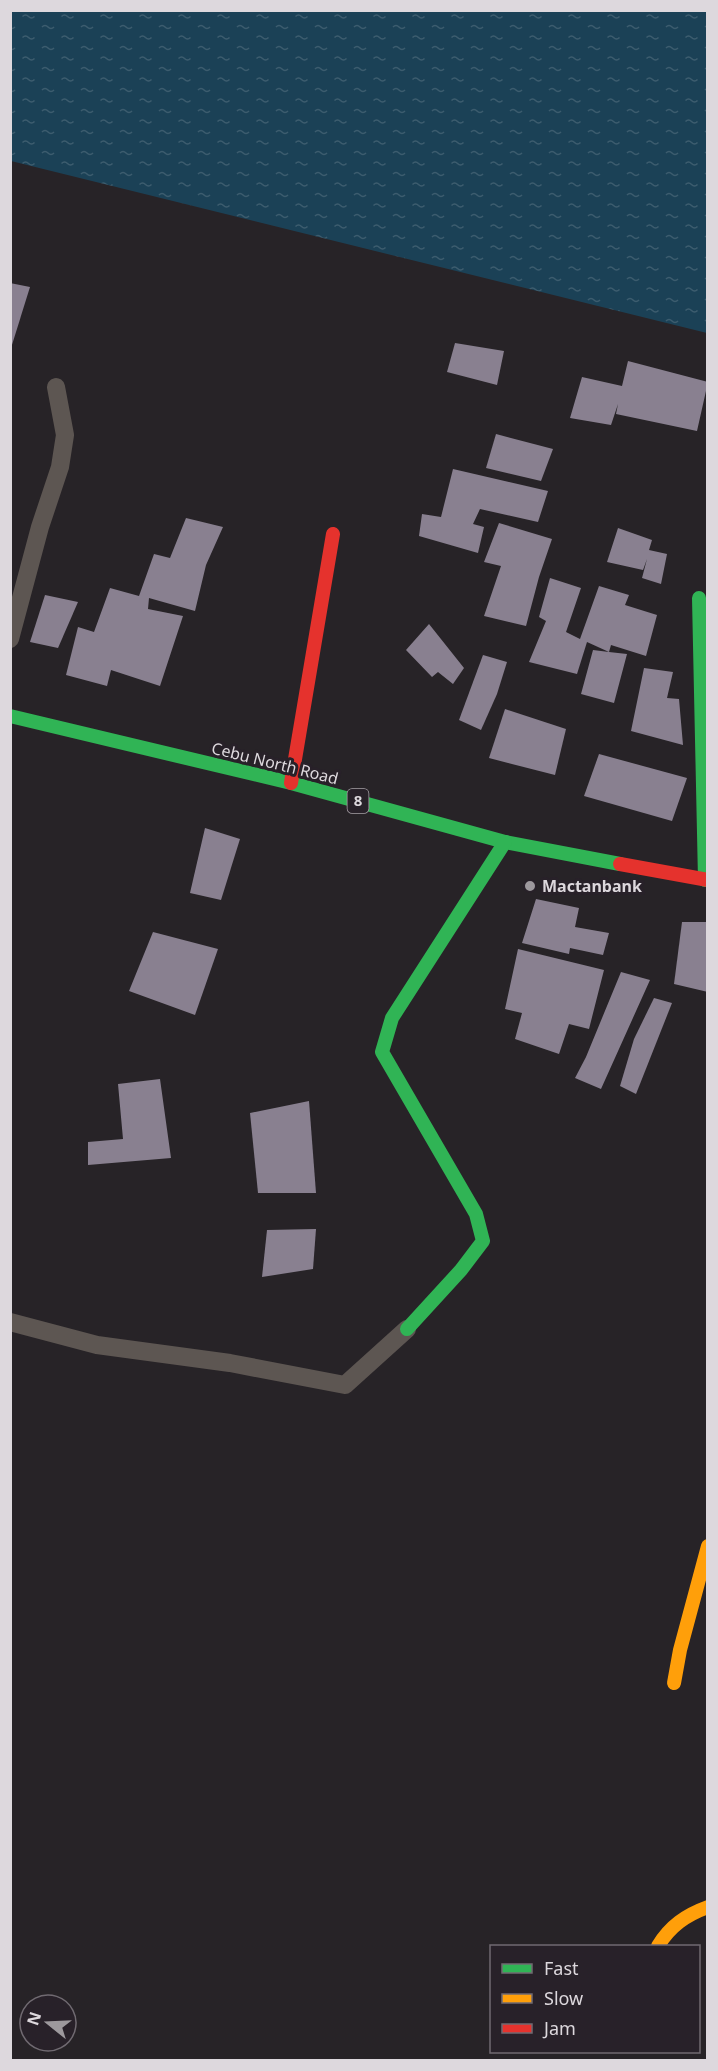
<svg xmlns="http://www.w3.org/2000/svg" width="718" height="2071" viewBox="0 0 718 2071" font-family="'Noto Sans',sans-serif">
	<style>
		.water { fill: url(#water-ripples) }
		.building { fill: #898090 }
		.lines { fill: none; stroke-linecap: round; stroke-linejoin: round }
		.lane { stroke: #5d5652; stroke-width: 18 }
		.fast { stroke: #30b455; stroke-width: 14 }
		.slow { stroke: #ff9f0a; stroke-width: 14 }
		.jam { stroke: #e5322d; stroke-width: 14 }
		.poi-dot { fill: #9d999d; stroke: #282129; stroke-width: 2 }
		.labels { text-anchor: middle; stroke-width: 6; stroke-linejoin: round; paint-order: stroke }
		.shield { fill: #282129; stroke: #a7a1a7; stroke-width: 1.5 }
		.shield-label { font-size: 15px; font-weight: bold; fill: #ddd8dd }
		.street-label { font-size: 16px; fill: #ddd8dd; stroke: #282129 }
		.poi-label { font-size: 16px; font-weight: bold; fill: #ddd8dd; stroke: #282129; text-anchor: start }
	</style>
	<defs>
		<pattern id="water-ripples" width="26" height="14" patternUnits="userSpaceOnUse" patternTransform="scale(1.5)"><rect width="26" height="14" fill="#1b4156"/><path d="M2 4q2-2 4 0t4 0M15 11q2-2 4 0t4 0" fill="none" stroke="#3c5c6e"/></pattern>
	</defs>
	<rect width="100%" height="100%" fill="#272327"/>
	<path class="water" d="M11,10L707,11V333L11,161Z"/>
	<g class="building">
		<path d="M10,283L30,287L11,348L10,347Z"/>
		<path d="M455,343L504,351L497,385L447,372Z"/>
		<path d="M628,361L708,382L697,431L616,414L618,404L611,425L570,418L582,377L622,386Z"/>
		<path d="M496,434L553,449L541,481L486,468Z"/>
		<path d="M453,469L548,491L538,522L480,509L473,524L484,527L478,553L419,536L422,514L441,517Z"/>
		<path d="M186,518L223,527L206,565L195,611L149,598L148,609L183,616L160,686L111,670L107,686L66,675L78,627L94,632L110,588L139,596L154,554L170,558Z"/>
		<path d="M499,523L552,539L539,577L526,626L484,616L501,566L484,562Z"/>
		<path d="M618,528L652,540L649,550L667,554L661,584L642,578L647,559L643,570L607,562Z"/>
		<path d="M550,578L581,588L566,632L580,639L599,586L629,595L625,605L657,615L646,656L611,645L609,652L627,654L614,703L581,694L593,650L609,652L587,642L577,674L529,662L546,621L539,617Z"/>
		<path d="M45,595L78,602L58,648L30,642Z"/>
		<path d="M429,624L464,668L453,684L438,672L432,677L406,650Z"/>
		<path d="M483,655L507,662L497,694L481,730L459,720Z"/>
		<path d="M644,668L673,672L667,698L679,699L683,745L631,731Z"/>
		<path d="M505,709L566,729L555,775L489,758Z"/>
		<path d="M599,754L687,778L672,821L584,796Z"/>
		<path d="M205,828L240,839L221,900L190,893Z"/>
		<path d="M536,899L579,908L575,927L609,933L603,955L570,948L569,954L522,943Z"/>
		<path d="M682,922H708V992L674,984Z"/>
		<path d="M153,932L218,949L195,1015L129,991Z"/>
		<path d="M518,949L604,970L589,1029L569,1024L559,1054L515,1039L522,1013L505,1009Z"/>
		<path d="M621,972L650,980L601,1089L575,1078L586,1057Z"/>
		<path d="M654,998L672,1003L636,1094L620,1086L634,1039Z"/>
		<path d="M160,1079L171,1158L88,1165V1142L123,1139L118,1084Z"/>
		<path d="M309,1101L316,1193H258L250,1113Z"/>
		<path d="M316,1229L313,1269L262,1277L267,1230Z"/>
	</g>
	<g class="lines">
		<g class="lane">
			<path d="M10,639L40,527L60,467L65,435L56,387"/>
			<path d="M10,1322L97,1345L230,1363L345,1385L407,1329"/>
		</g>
		<g class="fast">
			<path d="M699,598L705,880"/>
			<path d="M10,716L291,783L505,842L620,864"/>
			<path d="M407,1329L461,1270L483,1241L476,1214L382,1052L392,1018L505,842"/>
		</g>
		<g class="slow">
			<path d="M674,1683L680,1650L708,1546"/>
			<path d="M658,1946C670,1926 686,1915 708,1907"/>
		</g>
		<g class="jam">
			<path d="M291,783L333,534"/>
			<path d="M620,864L708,880"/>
		</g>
	</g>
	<circle class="poi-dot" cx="530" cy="886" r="6"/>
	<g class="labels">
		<rect class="shield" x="347.5" y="789" width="21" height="24" rx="4.5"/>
		<g class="shield-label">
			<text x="358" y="806">8</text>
		</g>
		<g class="street-label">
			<text transform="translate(275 763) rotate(14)" y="6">Cebu North Road</text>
		</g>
		<g class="poi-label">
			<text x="542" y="892">Mactanbank</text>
		</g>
	</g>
	<rect width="718" height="2071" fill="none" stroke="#ddd8dd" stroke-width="24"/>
	<rect x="490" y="1945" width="210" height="108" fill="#282129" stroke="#706a71" stroke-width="1.5"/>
	<rect x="502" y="1964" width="30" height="9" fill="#30b455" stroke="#706a71" stroke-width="1.5"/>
	<text x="544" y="1975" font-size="18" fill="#ddd8dd">Fast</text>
	<rect x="502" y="1994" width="30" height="9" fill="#ff9f0a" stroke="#706a71" stroke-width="1.5"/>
	<text x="544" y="2005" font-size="18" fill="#ddd8dd">Slow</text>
	<rect x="502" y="2024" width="30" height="9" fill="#e5322d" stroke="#706a71" stroke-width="1.5"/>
	<text x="544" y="2035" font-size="18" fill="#ddd8dd">Jam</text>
	<g transform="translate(48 2023) rotate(288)"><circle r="28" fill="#282129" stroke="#706a71" stroke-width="1.5"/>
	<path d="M0-4.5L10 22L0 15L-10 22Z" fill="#9d999d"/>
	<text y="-9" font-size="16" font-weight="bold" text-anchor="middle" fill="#ddd8dd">N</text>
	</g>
</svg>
